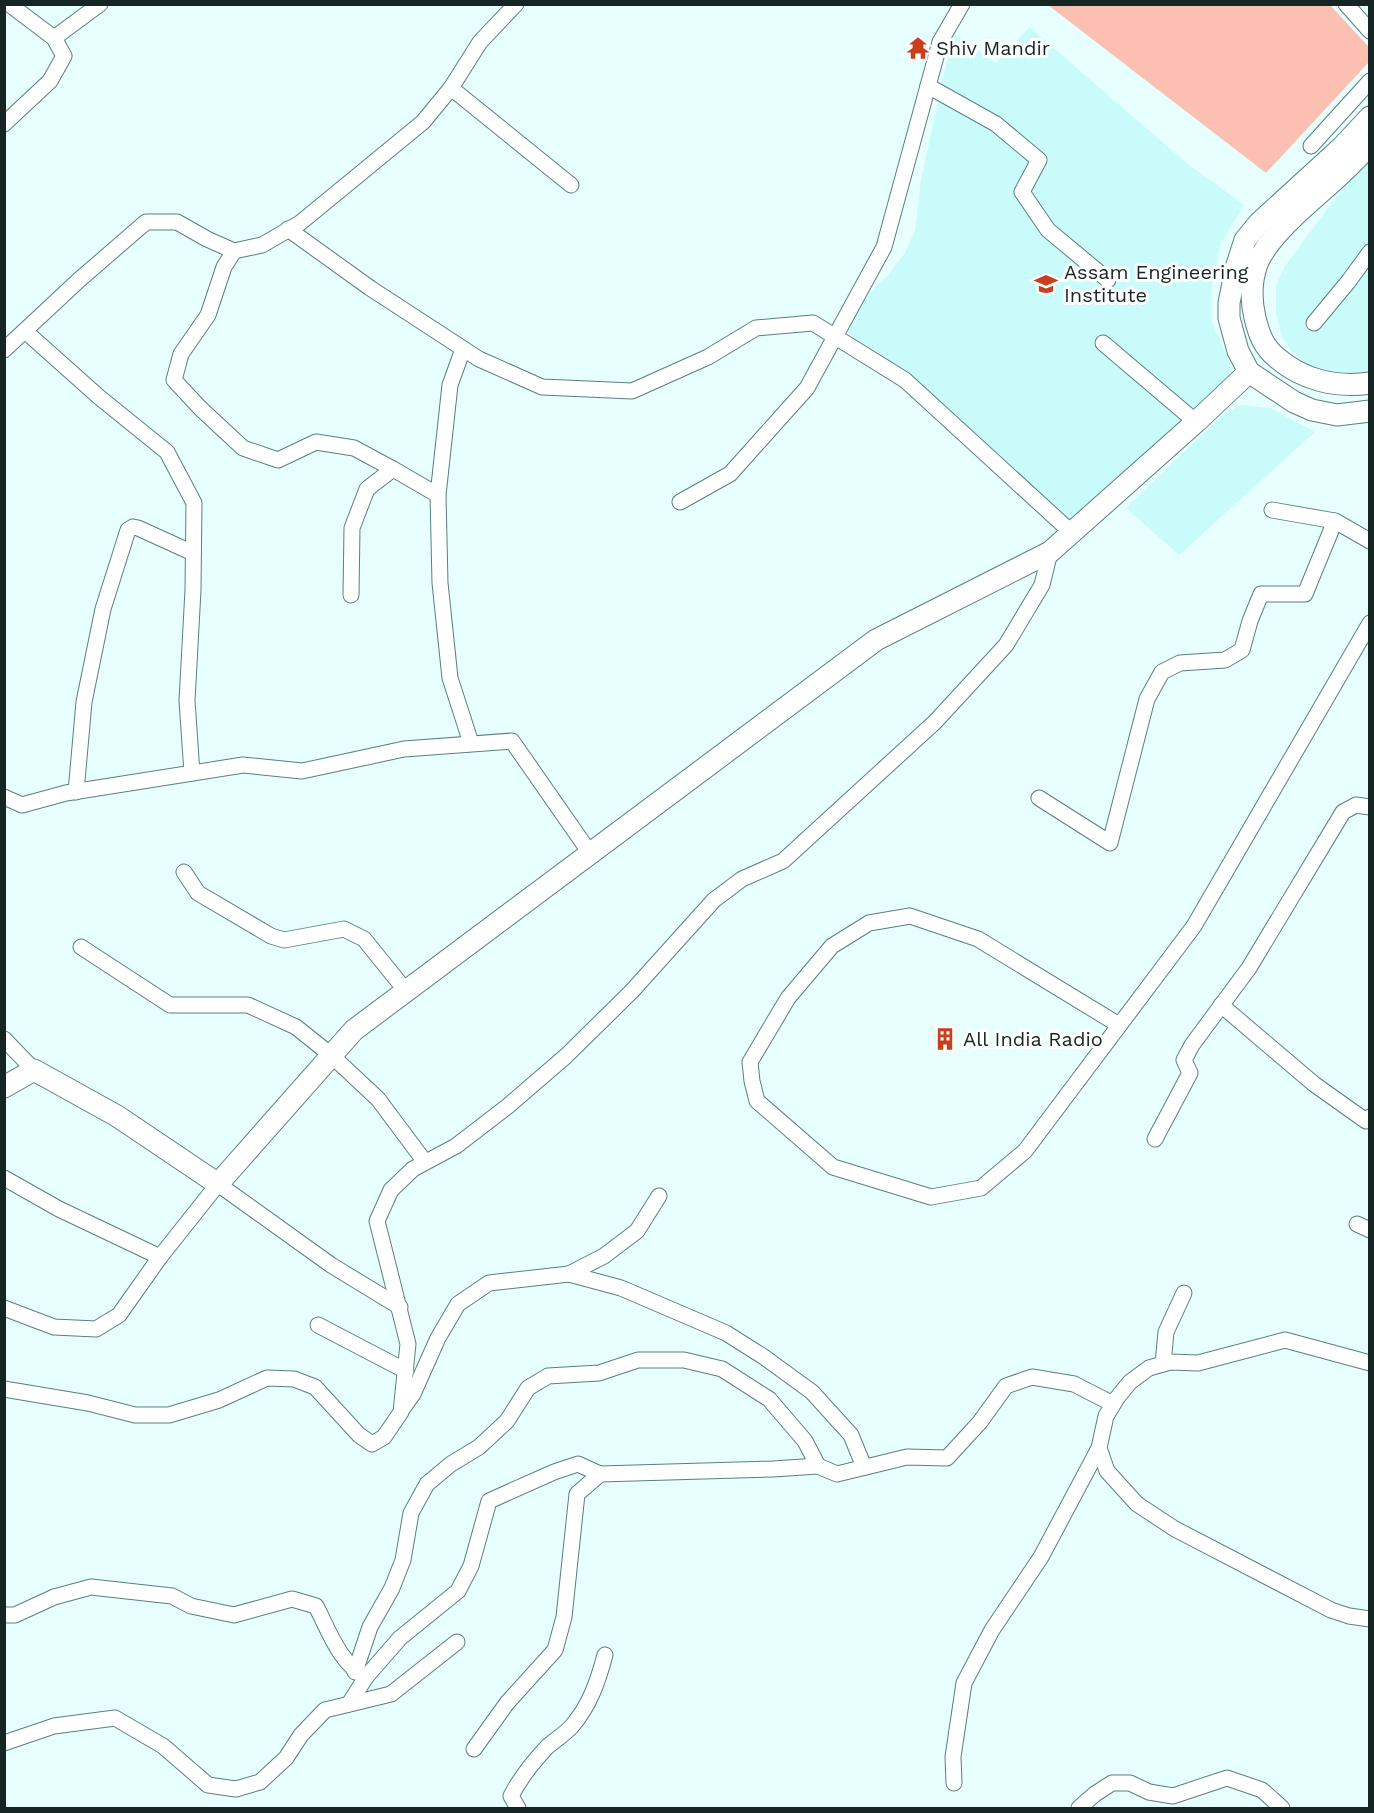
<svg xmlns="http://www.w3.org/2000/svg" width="1374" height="1813" viewBox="0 0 1374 1813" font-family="'Work Sans',sans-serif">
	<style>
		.built { fill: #c9fbfa }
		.green { fill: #fbc0b1 }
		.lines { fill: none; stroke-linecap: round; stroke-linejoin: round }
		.street-casing { stroke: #5a7f7e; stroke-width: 17 }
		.secondary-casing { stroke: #5a7f7e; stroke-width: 23 }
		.street { stroke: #fff; stroke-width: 15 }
		.secondary { stroke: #fff; stroke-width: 21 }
		.labels { text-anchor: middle; stroke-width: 6; stroke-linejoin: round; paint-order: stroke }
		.poi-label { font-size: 20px; fill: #152524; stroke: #fff; text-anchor: start }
	</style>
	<rect width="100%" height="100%" fill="#e7fffe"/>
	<g class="built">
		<path d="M1029,27L1189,165L1244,205L1220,245L1211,293V320L1231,365L1229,379L1069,526L848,333L846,323L847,316L888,275L905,253L915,231L921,180L948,56L955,34L996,63Z"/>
		<path d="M1369,153V377L1336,376L1311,367L1292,352L1282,336L1276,314V286L1285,266Z"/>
		<path d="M1242,405L1270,408L1315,432L1179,555L1126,508L1226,412Z"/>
	</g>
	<path class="green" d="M1048,5H1330L1369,47V62L1266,173Z"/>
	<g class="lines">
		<g class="street-casing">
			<g id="street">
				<path d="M1346,4L1370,31"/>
				<path d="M54,38L100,4"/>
				<path d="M928,86L996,124L1039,160L1022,192L1048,230L1108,280"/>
				<path d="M451,88L571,185"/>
				<path d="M4,124L50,81L64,56L54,38L9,4"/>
				<path d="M1311,146L1370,81"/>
				<path d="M288,229L370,288L479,359L542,387L632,391L708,357L756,328L813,323L905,380L1071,532"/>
				<path d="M234,251L224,267L208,315L181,354L174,380L200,408L243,448L278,460L316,442L354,448L393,469"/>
				<path d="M1314,323L1348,282L1370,252"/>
				<path d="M25,331L99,397L167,452L194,503L193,590L187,701L192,773"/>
				<path d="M1103,343L1196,422"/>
				<path d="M463,349L450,385L438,495L440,583L450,678L471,743"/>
				<path d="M4,350L79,280L146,222H177L207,239L234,251L262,245L300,223L423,122L451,88L480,42L516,4"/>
				<path d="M680,502L730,474L807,388L884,247L940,42L962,4"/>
				<path d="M1272,510L1335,521"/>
				<path d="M351,595L352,528L367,489L393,469L438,495"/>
				<path d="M76,792L84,702L103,609L128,530L133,527L138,528L193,553"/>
				<path d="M4,797L22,805L66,793L243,765L302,771L404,749L512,741L590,853"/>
				<path d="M1039,798L1110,843L1147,699L1162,672L1180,663L1225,660L1242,650L1250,621L1261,594H1305L1335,521L1370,541"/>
				<path d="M184,872L198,893L271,936L284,940L344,929L364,939L406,991"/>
				<path d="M81,947L170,1005H248L296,1027L331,1055L378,1099L425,1162"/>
				<path d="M1221,1005L1314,1084L1366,1121L1370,1117"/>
				<path d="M1119,1025L978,939L910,916L869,923L832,946L788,998L750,1062L752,1081L757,1101L833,1167L931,1197L981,1188L1025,1151L1194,926L1370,623"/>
				<path d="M4,1039L34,1070"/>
				<path d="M1155,1139L1190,1073L1184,1060L1192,1045L1249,968L1343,812L1356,805L1370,807"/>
				<path d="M4,1178L59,1209L160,1257L218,1184L331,1265L400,1307"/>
				<path d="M1357,1224L1370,1230"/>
				<path d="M569,1274L604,1256L637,1231L659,1196"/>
				<path d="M4,1308L54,1327L96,1329L119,1315L160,1257"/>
				<path d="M318,1325L406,1371"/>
				<path d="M1163,1364L1166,1332L1184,1293"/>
				<path d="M4,1389L88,1403L135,1415H169L219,1400L267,1378L294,1379L315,1387L359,1435L372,1444L384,1437L401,1412L408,1344L377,1221L391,1190L413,1169L456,1146L508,1106L566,1056L632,991L714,900L742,879L783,861L935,722L1006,645L1042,585L1050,552"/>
				<path d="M403,1408L413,1394L438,1338L458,1304L489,1283L569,1274L621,1288L726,1333L764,1357L812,1392L851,1435L864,1467"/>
				<path d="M1099,1448L1107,1471L1137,1504L1175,1529L1331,1610L1349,1616L1370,1619"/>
				<path d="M4,1615H15L54,1597L91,1587L172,1596L191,1606L234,1615L292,1599L316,1606C329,1631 340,1664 366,1677"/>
				<path d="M355,1672L370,1627L392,1588L403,1560L411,1513L427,1484L451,1464L479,1447L507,1421L528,1388L548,1376L599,1373L638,1360H684L722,1369L769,1399L805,1441L818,1466"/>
				<path d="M349,1704L366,1677L400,1638L458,1591L471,1566L489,1501L554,1472L578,1464L600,1474"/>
				<path d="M4,1743L54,1726L115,1718L163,1746L208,1785L236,1789L260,1782L286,1758L301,1735L325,1710L391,1694L457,1642"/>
				<path d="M474,1749L507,1703L555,1650L564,1617L577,1494L600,1474L773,1469L818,1466L837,1474L907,1457L947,1458L980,1422L1006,1386L1032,1377L1074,1384L1113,1404"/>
				<path d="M954,1783L953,1757L964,1683L992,1630L1041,1557L1099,1448L1106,1416L1117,1398L1130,1382L1149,1368L1170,1362L1198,1363L1285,1340L1370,1363"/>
				<path d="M518,1808L511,1796C520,1778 533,1762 547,1747C555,1740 565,1734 572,1726C590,1705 598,1681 605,1655"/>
				<path d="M1079,1808L1095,1794L1112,1783H1130L1149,1792L1173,1796L1227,1778L1262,1790L1282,1808"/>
			</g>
		</g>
		<g class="secondary-casing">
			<g id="secondary">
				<path d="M1370,117L1342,147L1259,223L1245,240L1236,268L1229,303V318L1238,351L1249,372L1294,402L1312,410L1337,415L1370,411"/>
				<path d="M1370,145C1360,155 1351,165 1341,174C1316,198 1270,232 1257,264C1251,281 1251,301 1255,318C1259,334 1263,346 1276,357C1302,380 1336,388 1370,383"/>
				<path d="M4,1087L34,1070L117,1116L218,1184L354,1030L876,640L1050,552L1196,422L1249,372"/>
			</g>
		</g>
		<use href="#street" class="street"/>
		<use href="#secondary" class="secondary"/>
	</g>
	<defs>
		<g id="temple-bare" transform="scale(1.8)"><path d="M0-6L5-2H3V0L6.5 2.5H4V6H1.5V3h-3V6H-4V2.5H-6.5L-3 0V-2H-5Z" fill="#c93f1e" stroke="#fff" stroke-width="2.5" paint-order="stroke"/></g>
		<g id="university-bare" transform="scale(1.8)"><path d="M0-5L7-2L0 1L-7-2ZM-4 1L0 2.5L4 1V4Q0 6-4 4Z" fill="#c93f1e" stroke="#fff" stroke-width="2.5" paint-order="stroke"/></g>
		<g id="building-bare" transform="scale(1.8)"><path d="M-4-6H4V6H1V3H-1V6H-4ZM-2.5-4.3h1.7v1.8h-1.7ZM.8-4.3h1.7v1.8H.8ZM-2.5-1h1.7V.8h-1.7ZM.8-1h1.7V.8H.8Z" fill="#c93f1e" stroke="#fff" stroke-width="2.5" paint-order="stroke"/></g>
	</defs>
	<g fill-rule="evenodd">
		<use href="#temple-bare" x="918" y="48"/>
		<use href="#university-bare" x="1046" y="284"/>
		<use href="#building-bare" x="945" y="1039"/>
	</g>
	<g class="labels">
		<g class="poi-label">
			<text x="936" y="55">Shiv Mandir</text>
			<text x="1064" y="279">Assam Engineering<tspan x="1064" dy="23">Institute</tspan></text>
			<text x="963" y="1046">All India Radio</text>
		</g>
	</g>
	<rect width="1374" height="1813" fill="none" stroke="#152524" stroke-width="12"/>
</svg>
